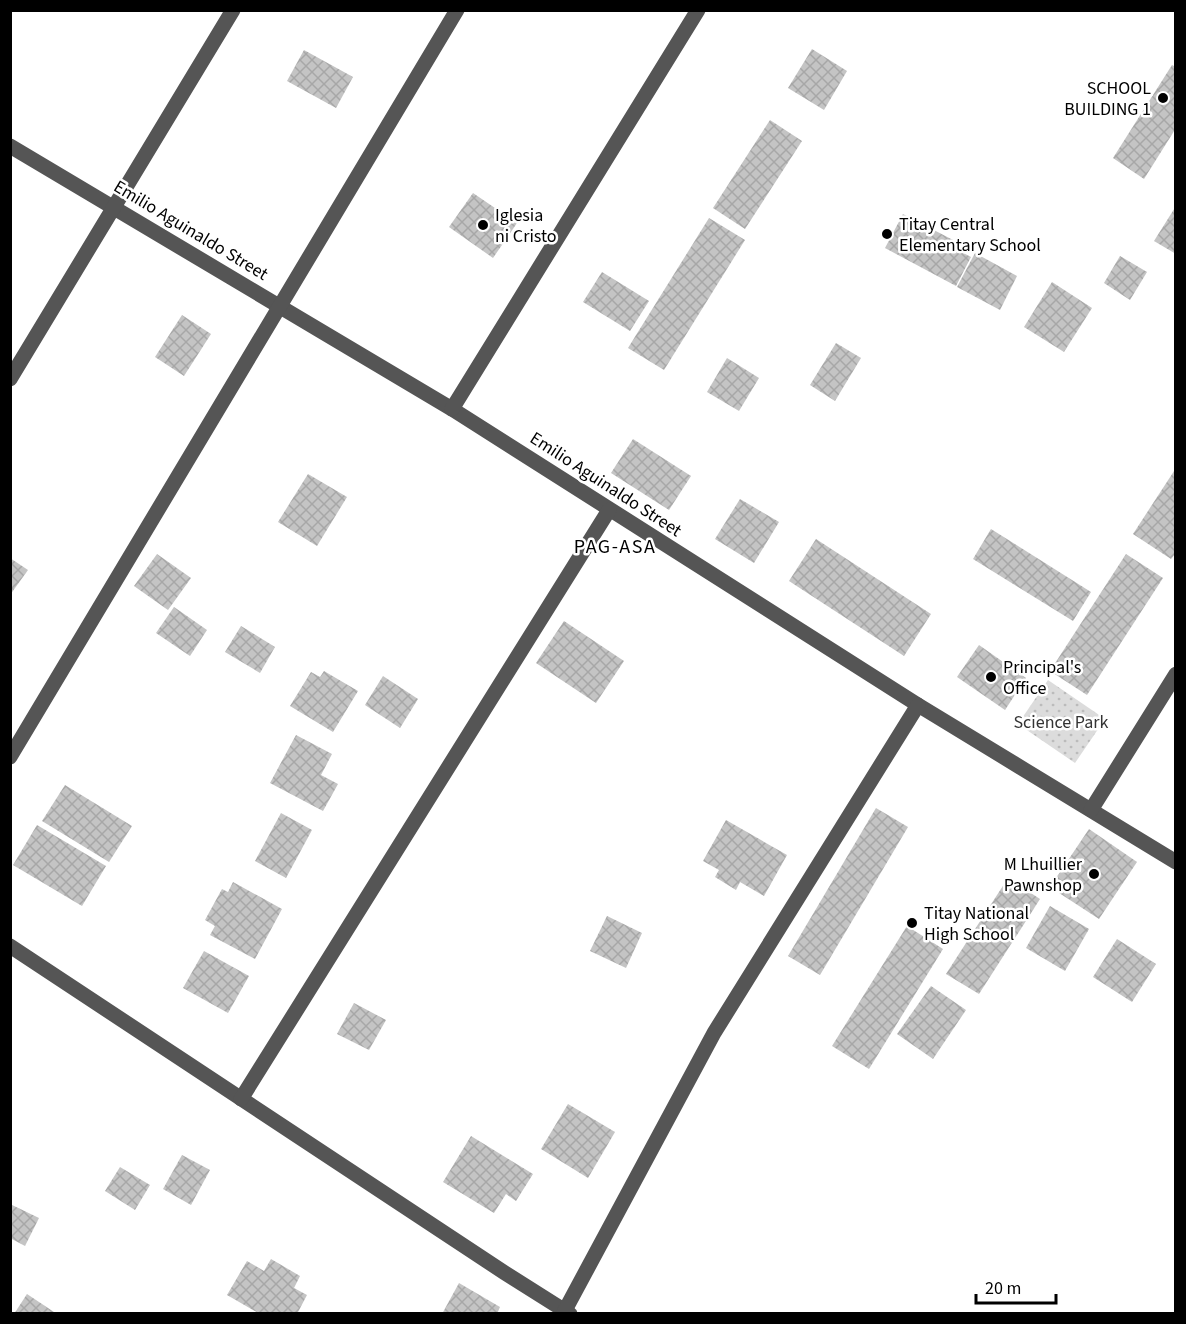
<svg xmlns="http://www.w3.org/2000/svg" width="1186" height="1324" viewBox="0 0 1186 1324" font-family="'Source Sans 3',sans-serif">
	<style>
		.park { fill: url(#park-dots) }
		.building { fill: url(#building-cross-hatch) }
		.lines { fill: none; stroke-linecap: round; stroke-linejoin: round }
		.minor { stroke: #555; stroke-width: 15 }
		.poi-dot { fill: #000; stroke: #fff; stroke-width: 2 }
		.labels { text-anchor: middle; stroke-width: 5; stroke-linejoin: round; paint-order: stroke }
		.poi-label { font-size: 18px; fill: #000; stroke: #fff; text-anchor: start }
		.street-label { font-size: 18px; fill: #000; stroke: #fff }
		.park-label { font-size: 18px; fill: #333; stroke: #fff }
		.neighbourhood-label { font-size: 20px; letter-spacing: 1.5px; fill: #000; stroke: #fff }
	</style>
	<defs>
		<pattern id="park-dots" width="8" height="8" patternUnits="userSpaceOnUse" patternTransform="scale(1.5)"><rect width="8" height="8" fill="#dcdcdc"/><path d="M2 2h.1M6 6h.1" fill="none" stroke="#bbb" stroke-width="1.8" stroke-linecap="round"/></pattern>
		<pattern id="building-cross-hatch" width="8" height="8" patternUnits="userSpaceOnUse" patternTransform="scale(1.5)"><rect width="8" height="8" fill="#c4c4c4"/><path d="M0 0l8 8M0 8l8-8" fill="none" stroke="#a7a7a7"/></pattern>
	</defs>
	<rect width="100%" height="100%" fill="#fff"/>
	<path class="park" d="M1048,680L1105,719L1075,763L1018,724Z"/>
	<g class="building">
		<path d="M812,49L847,71L824,110L788,88Z"/>
		<path d="M304,50L353,77L336,108L287,81Z"/>
		<path d="M1172,65L1176,67V128L1144,179L1113,158Z"/>
		<path d="M770,120L802,141L745,229L713,208Z"/>
		<path d="M473,193L517,223L493,258L449,227Z"/>
		<path d="M1176,206V254L1154,241Z"/>
		<path d="M903,214L955,241L952,247L971,257L956,286L885,248Z"/>
		<path d="M709,218L745,240L664,370L628,348Z"/>
		<path d="M975,253L1017,276L1000,310L957,287Z"/>
		<path d="M1120,256L1147,272L1130,300L1104,283Z"/>
		<path d="M602,272L649,301L630,331L583,302Z"/>
		<path d="M1052,282L1092,308L1064,352L1024,327Z"/>
		<path d="M182,315L211,334L184,376L155,357Z"/>
		<path d="M836,343L861,358L835,401L810,385Z"/>
		<path d="M727,358L759,378L739,411L707,392Z"/>
		<path d="M633,439L691,476L669,510L611,473Z"/>
		<path d="M1176,468V553L1171,559L1133,534Z"/>
		<path d="M308,474L347,497L317,546L278,522Z"/>
		<path d="M740,499L779,522L754,563L715,539Z"/>
		<path d="M991,529L1091,592L1073,621L973,559Z"/>
		<path d="M816,539L931,614L904,656L789,581Z"/>
		<path d="M157,554L191,578L168,610L134,586Z"/>
		<path d="M1126,554L1163,578L1087,695L1050,671Z"/>
		<path d="M10,558L28,570L10,595Z"/>
		<path d="M174,607L207,630L190,656L156,633Z"/>
		<path d="M564,621L624,661L596,703L536,663Z"/>
		<path d="M241,626L275,647L260,673L225,652Z"/>
		<path d="M979,645L1026,678L1005,710L957,677Z"/>
		<path d="M324,671L358,691L333,732L290,706L311,672L320,677Z"/>
		<path d="M383,676L418,699L400,728L365,705Z"/>
		<path d="M296,735L332,754L321,775L338,784L323,811L270,783Z"/>
		<path d="M65,785L132,826L109,862L42,821Z"/>
		<path d="M876,808L908,827L820,975L788,956Z"/>
		<path d="M281,813L312,830L286,878L255,861Z"/>
		<path d="M726,820L787,855L764,896L740,882L736,890L715,877L719,870L703,861Z"/>
		<path d="M37,825L106,866L82,906L13,865Z"/>
		<path d="M1089,829L1137,862L1099,919L1050,887Z"/>
		<path d="M1008,878L1040,899L979,994L946,974Z"/>
		<path d="M233,882L282,909L255,959L210,935L215,926L205,920L222,889L228,892Z"/>
		<path d="M1050,906L1089,929L1065,971L1026,948Z"/>
		<path d="M607,916L642,933L626,968L590,951Z"/>
		<path d="M907,926L943,949L869,1069L832,1046Z"/>
		<path d="M1117,939L1156,964L1132,1002L1093,977Z"/>
		<path d="M204,951L249,976L228,1013L183,988Z"/>
		<path d="M931,986L966,1010L933,1059L897,1034Z"/>
		<path d="M354,1003L386,1020L369,1050L337,1034Z"/>
		<path d="M568,1104L615,1132L588,1178L541,1149Z"/>
		<path d="M471,1136L533,1174L516,1201L506,1194L494,1213L443,1182Z"/>
		<path d="M182,1155L210,1170L191,1205L163,1189Z"/>
		<path d="M120,1167L150,1185L135,1210L105,1191Z"/>
		<path d="M10,1204L39,1218L25,1246L10,1238Z"/>
		<path d="M271,1259L300,1276L294,1288L307,1295L297,1314H260L227,1295L247,1261L264,1271Z"/>
		<path d="M459,1283L500,1307L497,1314H442Z"/>
		<path d="M27,1294L57,1314H14Z"/>
	</g>
	<g class="lines">
		<g class="minor">
			<path d="M10,146L452,409L918,705L1176,862"/>
			<path d="M10,379L233,10"/>
			<path d="M452,409L698,10"/>
			<path d="M10,757L457,10"/>
			<path d="M1091,810L1176,674"/>
			<path d="M10,946L505,1273L570,1314"/>
			<path d="M241,1099L609,510"/>
			<path d="M563,1314L714,1033L918,705"/>
		</g>
	</g>
	<g class="poi-dot">
		<circle cx="1163" cy="98" r="6"/>
		<circle cx="483" cy="225" r="6"/>
		<circle cx="887" cy="234" r="6"/>
		<circle cx="991" cy="677" r="6"/>
		<circle cx="1094" cy="874" r="6"/>
		<circle cx="912" cy="923" r="6"/>
	</g>
	<g class="labels">
		<g class="poi-label">
			<text x="1151" y="94" text-anchor="end">SCHOOL<tspan x="1151" dy="21">BUILDING 1</tspan></text>
			<text x="495" y="221">Iglesia<tspan x="495" dy="21">ni Cristo</tspan></text>
			<text x="899" y="230">Titay Central<tspan x="899" dy="21">Elementary School</tspan></text>
			<text x="1003" y="673">Principal's<tspan x="1003" dy="21">Office</tspan></text>
			<text x="1082" y="870" text-anchor="end">M Lhuillier<tspan x="1082" dy="21">Pawnshop</tspan></text>
			<text x="924" y="919">Titay National<tspan x="924" dy="21">High School</tspan></text>
		</g>
		<g class="street-label">
			<text transform="translate(191 230) rotate(31)" y="6">Emilio Aguinaldo Street</text>
			<text transform="translate(606 484) rotate(33)" y="6">Emilio Aguinaldo Street</text>
		</g>
		<g class="park-label">
			<text x="1061" y="728">Science Park</text>
		</g>
		<g class="neighbourhood-label">
			<text x="615" y="553">PAG-ASA</text>
		</g>
	</g>
	<rect width="1186" height="1324" fill="none" stroke="#000000" stroke-width="24"/>
	<path d="M976 1294v9h80v-9" fill="none" stroke="#000000" stroke-width="3"/>
	<text x="985" y="1294" font-size="18" fill="#000000" stroke="#ffffff" stroke-width="4.5" paint-order="stroke">20 m</text>
</svg>
